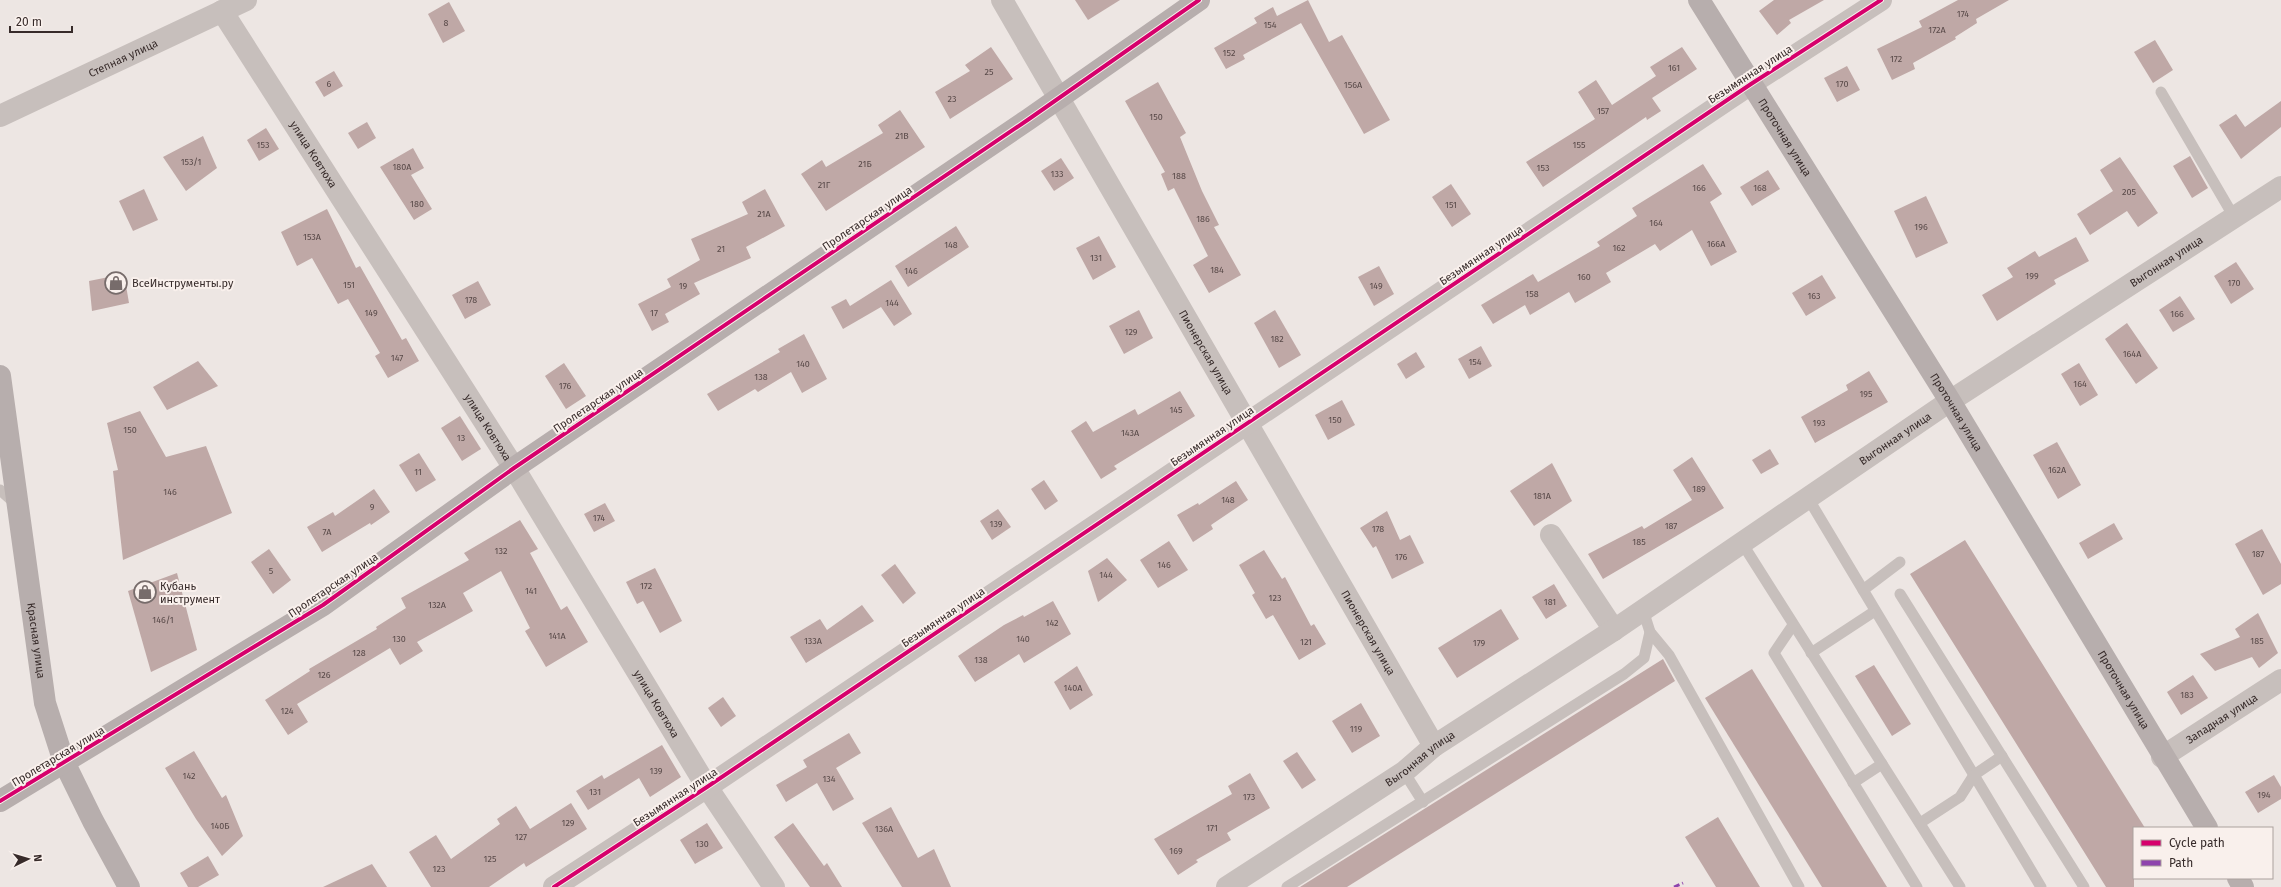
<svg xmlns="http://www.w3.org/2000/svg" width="2281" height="887" viewBox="0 0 2281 887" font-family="'Fira Sans',sans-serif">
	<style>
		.building { fill: #bfa8a6 }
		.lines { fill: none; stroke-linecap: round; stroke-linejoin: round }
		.lane { stroke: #c7bfbc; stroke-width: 11 }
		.street { stroke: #c7bfbc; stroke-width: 22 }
		.secondary { stroke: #b7aead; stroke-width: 22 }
		.quiet { stroke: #8e44ad; stroke-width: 3; stroke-dasharray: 6 3; stroke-linecap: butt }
		.cycleway-casing { stroke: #f9f0ec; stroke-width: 6 }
		.cycleway { stroke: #d6006c; stroke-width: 4 }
		.labels { text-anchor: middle; stroke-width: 4; stroke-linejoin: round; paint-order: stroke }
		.number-label { font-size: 9px; fill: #594a49 }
		.street-label { font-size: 11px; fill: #372b2a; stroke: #f9f0ec }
		.poi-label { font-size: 11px; fill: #372b2a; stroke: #f9f0ec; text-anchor: start }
	</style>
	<rect width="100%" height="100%" fill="#ede6e3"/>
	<g class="building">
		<path d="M1075,0H1120L1088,20Z"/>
		<path d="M1308,0L1329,42L1342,35L1390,120L1364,134L1301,23L1243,55L1245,59L1226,69L1214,48L1257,23L1254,18L1273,7L1277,16Z"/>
		<path d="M1774,0H1824L1789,20L1791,23L1777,35L1759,11Z"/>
		<path d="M1958,0H2009L1976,19L1977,23L1955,37L1956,39L1913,63L1915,69L1892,80L1877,49L1922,27L1919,21Z"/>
		<path d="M449,2L465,31L443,43L428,14Z"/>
		<path d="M2155,40L2173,70L2153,83L2134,52Z"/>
		<path d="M991,47L1013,79L950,119L935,92L970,71L965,65Z"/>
		<path d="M1682,47L1697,69L1652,98L1661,111L1647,120L1646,117L1543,187L1526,162L1595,119L1578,92L1596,80L1612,105L1656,76L1650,67Z"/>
		<path d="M1847,66L1860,90L1837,102L1824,78Z"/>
		<path d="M334,71L343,86L324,97L315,82Z"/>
		<path d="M1158,82L1186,133L1180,137L1202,191L1219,225L1214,227L1241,275L1209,293L1193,265L1208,256L1174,188L1168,191L1161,174L1165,172L1125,101Z"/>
		<path d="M2281,101V127L2241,159L2219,125L2236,114L2245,127Z"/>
		<path d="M900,110L925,147L826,211L801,174L822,160L826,167L883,133L878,125Z"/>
		<path d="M367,122L376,138L358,149L348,133Z"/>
		<path d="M266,128L279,149L259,161L247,140Z"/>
		<path d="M203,136L217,168L186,191L163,157Z"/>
		<path d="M413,148L424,168L411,175L432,209L414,220L380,167Z"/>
		<path d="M2190,156L2208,188L2192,198L2173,166Z"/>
		<path d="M2120,157L2158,213L2138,227L2127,211L2090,235L2077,214L2113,191L2100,170Z"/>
		<path d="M1061,158L1074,178L1054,191L1041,171Z"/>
		<path d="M1703,164L1722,194L1710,202L1737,252L1711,266L1692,230L1660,251L1655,244L1606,273L1611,282L1575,303L1569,292L1530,315L1525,305L1493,324L1481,305L1533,274L1538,282L1600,246L1597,242L1637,216L1632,208Z"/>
		<path d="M1768,170L1780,189L1752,206L1740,187Z"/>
		<path d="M1451,184L1471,214L1452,227L1432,197Z"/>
		<path d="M144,189L158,220L133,231L119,201Z"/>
		<path d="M765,189L785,226L746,247L751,258L694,283L700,294L665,314L669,322L652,331L638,304L671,287L667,279L700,260L691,239L748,214L742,202Z"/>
		<path d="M1926,196L1948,243L1916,258L1894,211Z"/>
		<path d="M327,209L356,268L360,266L402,340L406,338L419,361L388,378L375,356L380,353L348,299L338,304L312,258L297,266L281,232Z"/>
		<path d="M956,226L969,247L908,287L895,266Z"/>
		<path d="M1099,236L1116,267L1093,280L1076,248Z"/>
		<path d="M2076,237L2089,261L2054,280L2056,284L1997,321L1982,295L2013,277L2007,268L2035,251L2039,257Z"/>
		<path d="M2236,262L2254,289L2231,304L2214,276Z"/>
		<path d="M1379,266L1394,294L1374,306L1358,277Z"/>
		<path d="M124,274L129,303L92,311L89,281Z"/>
		<path d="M1822,275L1836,298L1806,316L1792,293Z"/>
		<path d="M891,280L912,314L894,326L881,307L843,329L831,307L846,299L850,306Z"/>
		<path d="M478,281L491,305L465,319L452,295Z"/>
		<path d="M2180,296L2195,319L2173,332L2159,310Z"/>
		<path d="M1139,310L1153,338L1124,354L1109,326Z"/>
		<path d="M1275,310L1301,355L1279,368L1254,323Z"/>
		<path d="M2127,323L2158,368L2136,384L2105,339Z"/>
		<path d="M804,334L827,379L802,393L791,372L758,392L755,389L718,411L707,394L780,352L778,349Z"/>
		<path d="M1481,346L1492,366L1469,379L1458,359Z"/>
		<path d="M1416,352L1425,367L1406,379L1397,364Z"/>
		<path d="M198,361L218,386L167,410L153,387Z"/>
		<path d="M564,363L586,396L566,409L545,376Z"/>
		<path d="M2079,363L2098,395L2080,406L2061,374Z"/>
		<path d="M1869,371L1888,402L1815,443L1801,417L1848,390L1846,385Z"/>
		<path d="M1180,391L1195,416L1114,466L1117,469L1101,479L1071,431L1086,421L1093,432L1135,409L1138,415Z"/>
		<path d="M1342,400L1355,425L1328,440L1315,415Z"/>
		<path d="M140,411L166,457L206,446L232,513L123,560L113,471L118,470L107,423Z"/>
		<path d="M460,416L481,449L462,461L441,428Z"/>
		<path d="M2057,442L2081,485L2058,499L2033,455Z"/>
		<path d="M1770,449L1779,464L1761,474L1752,460Z"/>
		<path d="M419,453L436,480L416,492L399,465Z"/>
		<path d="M1692,457L1724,508L1603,579L1588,554L1642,526L1644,529L1692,500L1673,470Z"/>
		<path d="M1552,463L1572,501L1534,526L1510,491Z"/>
		<path d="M1044,480L1058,501L1045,510L1031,489Z"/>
		<path d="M1236,481L1248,500L1211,525L1213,529L1193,542L1177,515L1198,503L1199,505Z"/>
		<path d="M374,489L390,512L371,525L370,523L322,552L307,527L333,512L335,516Z"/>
		<path d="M605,503L615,521L594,532L584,514Z"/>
		<path d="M998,509L1011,527L992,540L980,521Z"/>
		<path d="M1387,511L1400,540L1410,535L1424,563L1392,579L1376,546L1373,548L1360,528Z"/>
		<path d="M520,520L538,549L530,553L561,610L567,606L588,642L546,667L525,631L530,628L501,571L463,593L473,611L417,642L423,651L400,665L390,648L297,704L308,722L288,735L265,700L310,671L309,669L377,629L376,627L406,608L401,598L469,560L464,553Z"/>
		<path d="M2114,523L2123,539L2088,559L2079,543Z"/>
		<path d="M2262,529L2281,564V584L2263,595L2235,544Z"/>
		<path d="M1965,540L2145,828H2134V887H2106L1910,574Z"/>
		<path d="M1169,541L1188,570L1158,588L1140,560Z"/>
		<path d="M269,549L291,580L273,594L251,562Z"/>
		<path d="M1264,550L1282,579L1285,577L1311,626L1314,624L1326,644L1299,660L1273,615L1266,619L1252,595L1255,593L1239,565Z"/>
		<path d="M1107,558L1127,580L1098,602L1088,571Z"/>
		<path d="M895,564L916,593L903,604L881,575Z"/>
		<path d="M655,568L682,621L660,633L643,601L637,604L626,582Z"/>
		<path d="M177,573L197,650L151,672L128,591Z"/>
		<path d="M1554,584L1567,606L1546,619L1532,597Z"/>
		<path d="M1053,601L1071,634L1024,663L1019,654L975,682L958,656L1004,625L1023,615L1024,617Z"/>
		<path d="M862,605L874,621L806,663L790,637L820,619L827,630Z"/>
		<path d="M1501,609L1519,639L1457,678L1438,648Z"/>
		<path d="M2258,613L2278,653L2259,668L2252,657L2215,671L2200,654L2240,637L2235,629Z"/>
		<path d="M1663,659L1675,681L1347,887H1300Z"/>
		<path d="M1874,665L1911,724L1892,736L1855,676Z"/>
		<path d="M1077,666L1093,695L1070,710L1054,682Z"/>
		<path d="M1752,669L1887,887H1822L1705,698Z"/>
		<path d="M2193,675L2208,698L2181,715L2167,692Z"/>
		<path d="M723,697L736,716L721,727L708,708Z"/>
		<path d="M1361,703L1380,736L1352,753L1332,721Z"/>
		<path d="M849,733L861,753L836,768L854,799L833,811L817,783L786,802L776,785L807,767L803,760Z"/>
		<path d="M662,745L681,777L650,797L639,778L588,810L576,791L602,775L604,779Z"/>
		<path d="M194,751L222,798L226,795L243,836L222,856L196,819L165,768Z"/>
		<path d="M1297,752L1316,780L1302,789L1283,761Z"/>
		<path d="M1250,773L1270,808L1227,833L1231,840L1196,860L1198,862L1178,875L1154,839L1232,794L1228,786Z"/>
		<path d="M2274,775L2281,787V799L2258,813L2245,792Z"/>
		<path d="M571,803L587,829L526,867L524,863L489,887H431L409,852L436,835L451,859L500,824L497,819L516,806L530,829Z"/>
		<path d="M891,807L918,858L934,849L951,887H902L862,823Z"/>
		<path d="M1718,817L1760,887H1716L1685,837Z"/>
		<path d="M707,823L723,848L695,864L680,840Z"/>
		<path d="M793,823L824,866L827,863L842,887H810L774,837Z"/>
		<path d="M208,856L219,875L198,887H188L180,873Z"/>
		<path d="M372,864L387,887H323Z"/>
	</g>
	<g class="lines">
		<g class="lane">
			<path d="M2161,92L2234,217"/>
			<path d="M0,490L16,504"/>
			<path d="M1808,498L2041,887"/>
			<path d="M1742,543L1960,887"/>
			<path d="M1863,590L1900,562"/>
			<path d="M1900,594L2084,887"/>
			<path d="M1643,610L1650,632L1669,655L1799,887"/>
			<path d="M1793,625L1774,653L1917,887"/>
			<path d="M1811,653L1875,611"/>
			<path d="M1404,772L1423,802"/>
			<path d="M1853,783L1882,764"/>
			<path d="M1920,823L1960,797L1974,775L2002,756"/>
			<path d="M1287,887L1624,674L1644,658L1650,632"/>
		</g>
		<g class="street">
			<path id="s1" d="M1002,0L1434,746"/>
			<path id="s2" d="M222,11L514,468L707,787L774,887"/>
			<path id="s3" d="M0,116L246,0"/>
			<path d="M1551,535L1614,630"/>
			<path id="s4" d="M2162,757L2281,680"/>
			<path d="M554,887L707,787L1751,84L1881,0"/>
			<path id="s5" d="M1227,887L1404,772L1434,746L1614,630L1950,401L2281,187"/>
		</g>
		<g class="secondary">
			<path id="s6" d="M1699,0L1950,401L2207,828"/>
			<path id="s7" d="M0,376L45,703L64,762L93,821L129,887"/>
			<path d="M0,801L323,605L514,468L1029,119L1199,0"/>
			<path d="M2238,878L2243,887"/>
		</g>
		<path class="quiet" d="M1674,887L1683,883"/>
		<g class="cycleway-casing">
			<g id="cycleway">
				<path d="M0,801L323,605L514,468L1029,119L1199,0"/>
				<path d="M554,887L707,787L1751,84L1881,0"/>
			</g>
		</g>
		<use href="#cycleway" class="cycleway"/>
	</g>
	<defs>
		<g id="shop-ring" transform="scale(1.15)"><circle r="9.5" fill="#f9f0ec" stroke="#776c6b" stroke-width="1.5"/><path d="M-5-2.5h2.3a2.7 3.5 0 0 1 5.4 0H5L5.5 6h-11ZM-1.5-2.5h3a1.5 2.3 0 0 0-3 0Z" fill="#776c6b"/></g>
	</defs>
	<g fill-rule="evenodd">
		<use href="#shop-ring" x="116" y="283"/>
		<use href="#shop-ring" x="145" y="592"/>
	</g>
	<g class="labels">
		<g class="number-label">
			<text x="1963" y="17">174</text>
			<text x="446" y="26">8</text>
			<text x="1270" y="28">154</text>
			<text x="1937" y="33">172А</text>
			<text x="1229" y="56">152</text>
			<text x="1896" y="62">172</text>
			<text x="1674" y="71">161</text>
			<text x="989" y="75">25</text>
			<text x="329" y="87">6</text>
			<text x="1842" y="87">170</text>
			<text x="1353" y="88">156А</text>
			<text x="952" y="102">23</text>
			<text x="1603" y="114">157</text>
			<text x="1156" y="120">150</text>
			<text x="902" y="139">21В</text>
			<text x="263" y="148">153</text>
			<text x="1579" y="148">155</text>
			<text x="191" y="165">153/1</text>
			<text x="865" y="167">21Б</text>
			<text x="402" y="170">180А</text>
			<text x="1543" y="171">153</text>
			<text x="1057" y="177">133</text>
			<text x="1179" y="179">188</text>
			<text x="824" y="188">21Г</text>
			<text x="1699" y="191">166</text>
			<text x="1760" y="191">168</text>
			<text x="2129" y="195">205</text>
			<text x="417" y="207">180</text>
			<text x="1451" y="208">151</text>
			<text x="764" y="217">21А</text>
			<text x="1203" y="222">186</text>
			<text x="1656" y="226">164</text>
			<text x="1921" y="230">196</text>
			<text x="312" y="240">153А</text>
			<text x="1716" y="247">166А</text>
			<text x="951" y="248">148</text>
			<text x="1619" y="251">162</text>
			<text x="721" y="252">21</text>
			<text x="1096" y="261">131</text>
			<text x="1217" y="273">184</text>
			<text x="911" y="274">146</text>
			<text x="2032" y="279">199</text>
			<text x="1584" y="280">160</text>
			<text x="2234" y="286">170</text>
			<text x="349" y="288">151</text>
			<text x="683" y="289">19</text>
			<text x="1376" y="289">149</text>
			<text x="1532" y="297">158</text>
			<text x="1814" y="299">163</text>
			<text x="471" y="303">178</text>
			<text x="892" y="306">144</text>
			<text x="371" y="316">149</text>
			<text x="654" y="316">17</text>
			<text x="2177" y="317">166</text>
			<text x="1131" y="335">129</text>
			<text x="1277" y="342">182</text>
			<text x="2132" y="357">164А</text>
			<text x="397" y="361">147</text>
			<text x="1475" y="365">154</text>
			<text x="803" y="367">140</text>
			<text x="761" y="380">138</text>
			<text x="2080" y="387">164</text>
			<text x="565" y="389">176</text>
			<text x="1866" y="397">195</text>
			<text x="1176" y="413">145</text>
			<text x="1335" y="423">150</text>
			<text x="1819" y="426">193</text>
			<text x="130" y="433">150</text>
			<text x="1130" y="436">143А</text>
			<text x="461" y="441">13</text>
			<text x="2057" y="473">162А</text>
			<text x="418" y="475">11</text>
			<text x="1699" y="492">189</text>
			<text x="170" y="495">146</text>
			<text x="1542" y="499">181А</text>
			<text x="1228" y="503">148</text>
			<text x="372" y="510">9</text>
			<text x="599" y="521">174</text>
			<text x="996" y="527">139</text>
			<text x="1671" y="529">187</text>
			<text x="1378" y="532">178</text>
			<text x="327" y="535">7А</text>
			<text x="1639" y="545">185</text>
			<text x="501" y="554">132</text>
			<text x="2258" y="557">187</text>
			<text x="1401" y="560">176</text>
			<text x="1164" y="568">146</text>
			<text x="271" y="574">5</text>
			<text x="1106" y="578">144</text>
			<text x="646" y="589">172</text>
			<text x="531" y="594">141</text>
			<text x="1275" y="601">123</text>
			<text x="1550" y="605">181</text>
			<text x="437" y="608">132А</text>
			<text x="163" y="623">146/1</text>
			<text x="1052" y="626">142</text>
			<text x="557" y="639">141А</text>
			<text x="399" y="642">130</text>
			<text x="1023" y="642">140</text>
			<text x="813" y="644">133А</text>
			<text x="2257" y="644">185</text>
			<text x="1306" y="645">121</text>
			<text x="1479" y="646">179</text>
			<text x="359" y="656">128</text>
			<text x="981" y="663">138</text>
			<text x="324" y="678">126</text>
			<text x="1073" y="691">140А</text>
			<text x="2187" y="698">183</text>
			<text x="287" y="714">124</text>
			<text x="1356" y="732">119</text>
			<text x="656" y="774">139</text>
			<text x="189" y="779">142</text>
			<text x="829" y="782">134</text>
			<text x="595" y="795">131</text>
			<text x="2264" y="798">194</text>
			<text x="1249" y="800">173</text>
			<text x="568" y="826">129</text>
			<text x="220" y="829">140Б</text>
			<text x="1212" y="831">171</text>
			<text x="884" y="832">136А</text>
			<text x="521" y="840">127</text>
			<text x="702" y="847">130</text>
			<text x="1176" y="854">169</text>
			<text x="490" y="862">125</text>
			<text x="439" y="872">123</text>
		</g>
		<g class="street-label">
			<text dy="4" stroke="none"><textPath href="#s3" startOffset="136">Степная улица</textPath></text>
			<text transform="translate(1750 74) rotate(-33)" y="4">Безымянная улица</text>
			<text dy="4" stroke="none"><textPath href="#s6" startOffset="162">Проточная улица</textPath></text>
			<text dy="4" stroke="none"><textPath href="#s2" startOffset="170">улица Ковтюха</textPath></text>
			<text transform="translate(867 218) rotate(-34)" y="4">Пролетарская улица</text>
			<text transform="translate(1481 255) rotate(-34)" y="4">Безымянная улица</text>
			<text dy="4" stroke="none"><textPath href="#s5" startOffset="1129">Выгонная улица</textPath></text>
			<text dy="4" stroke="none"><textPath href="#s1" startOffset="407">Пионерская улица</textPath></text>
			<text transform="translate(598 400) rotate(-34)" y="4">Пролетарская улица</text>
			<text dy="4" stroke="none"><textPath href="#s6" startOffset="486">Проточная улица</textPath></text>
			<text dy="4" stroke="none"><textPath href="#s2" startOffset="494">улица Ковтюха</textPath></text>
			<text transform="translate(1212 436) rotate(-34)" y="4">Безымянная улица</text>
			<text dy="4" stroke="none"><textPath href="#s5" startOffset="805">Выгонная улица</textPath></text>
			<text transform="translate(333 585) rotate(-34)" y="4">Пролетарская улица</text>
			<text transform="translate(943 617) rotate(-34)" y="4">Безымянная улица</text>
			<text dy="4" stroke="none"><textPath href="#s1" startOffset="731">Пионерская улица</textPath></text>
			<text dy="4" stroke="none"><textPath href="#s7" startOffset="267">Красная улица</textPath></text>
			<text dy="4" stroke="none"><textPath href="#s6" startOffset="810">Проточная улица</textPath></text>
			<text dy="4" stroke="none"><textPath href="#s2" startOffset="818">улица Ковтюха</textPath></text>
			<text dy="4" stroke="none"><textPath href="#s4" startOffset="71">Западная улица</textPath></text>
			<text transform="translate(58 756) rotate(-31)" y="4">Пролетарская улица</text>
			<text dy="4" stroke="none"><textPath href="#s5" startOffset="232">Выгонная улица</textPath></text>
			<text transform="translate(675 797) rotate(-33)" y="4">Безымянная улица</text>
		</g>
		<g class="poi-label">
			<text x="132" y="287">ВсеИнструменты.ру</text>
			<text x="160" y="590">Кубань<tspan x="160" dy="13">инструмент</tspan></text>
		</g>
	</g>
	<rect x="2133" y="827" width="140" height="52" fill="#f9f0ec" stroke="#aba19e"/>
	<rect x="2141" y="840" width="20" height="6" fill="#d6006c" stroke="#aba19e"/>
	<text x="2169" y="847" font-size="12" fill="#372b2a">Cycle path</text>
	<rect x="2141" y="860" width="20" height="6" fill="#8e44ad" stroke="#aba19e"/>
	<text x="2169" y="867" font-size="12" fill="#372b2a">Path</text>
	<g transform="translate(28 859) rotate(85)" stroke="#f9f0ec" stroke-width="3" paint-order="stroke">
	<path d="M0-3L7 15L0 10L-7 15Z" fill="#372b2a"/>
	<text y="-6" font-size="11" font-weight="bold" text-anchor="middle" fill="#372b2a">N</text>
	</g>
	<path d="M10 26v6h62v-6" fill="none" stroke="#372b2a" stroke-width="2"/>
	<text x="16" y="26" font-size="12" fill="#372b2a" stroke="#f9f0ec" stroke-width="3" paint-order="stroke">20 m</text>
</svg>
